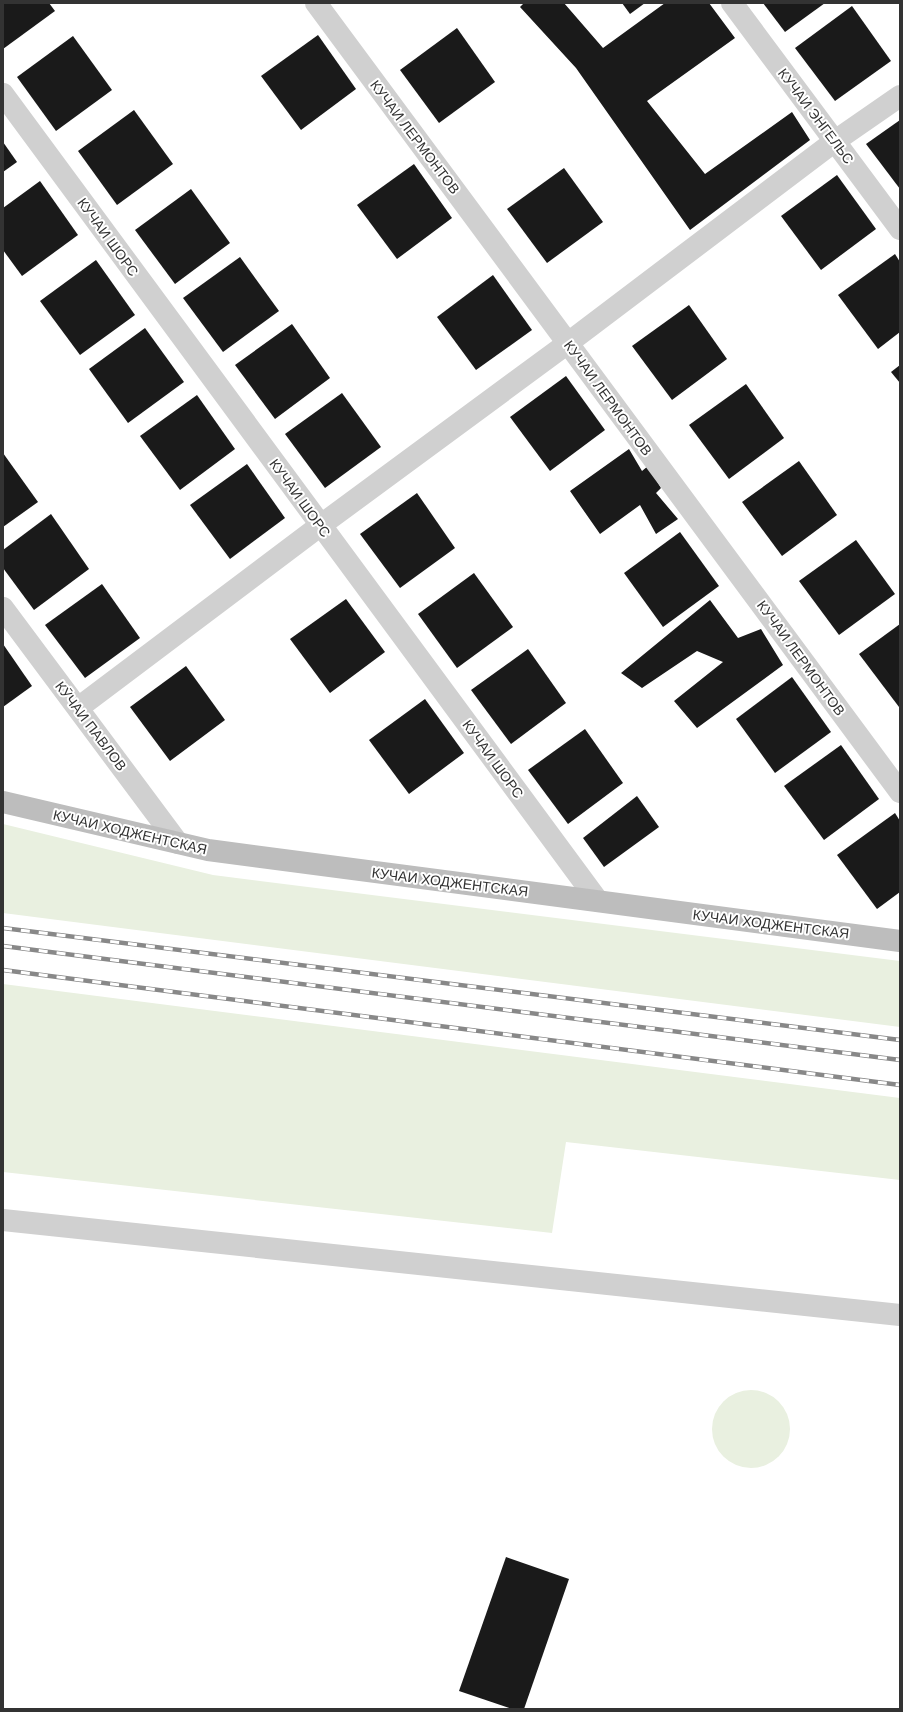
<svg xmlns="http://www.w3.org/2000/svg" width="903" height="1712" viewBox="0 0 903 1712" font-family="Helvetica,sans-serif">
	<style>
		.green { fill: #e9f0e0 }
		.building { fill: #1a1a1a }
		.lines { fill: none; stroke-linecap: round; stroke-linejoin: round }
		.minor { stroke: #d0d0d0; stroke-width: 22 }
		.tertiary { stroke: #d0d0d0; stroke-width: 22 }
		.secondary { stroke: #bdbdbd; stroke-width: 22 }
		.rail-casing { stroke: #888; stroke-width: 4.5 }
		.rail { stroke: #fff; stroke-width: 3; stroke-dasharray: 9; stroke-linecap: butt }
		.labels { text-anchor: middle; stroke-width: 4; stroke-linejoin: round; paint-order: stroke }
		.street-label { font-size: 14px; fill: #333; stroke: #fff }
	</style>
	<rect width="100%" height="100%" fill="#fff"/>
	<g class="green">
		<path d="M3,824L213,875L900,961V1027L3,913Z"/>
		<path d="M3,984L900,1098V1180L566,1142L552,1233L3,1172Z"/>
		<circle cx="751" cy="1429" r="39"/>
	</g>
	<g class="building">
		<path d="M3,3H49L55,11L3,49Z"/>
		<path d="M524,3H564L603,48L665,3H709L735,38L647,101L705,174L792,112L810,140L690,230L576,68L520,7Z"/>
		<path d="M622,3H645L630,14Z"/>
		<path d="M763,3H825L785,32Z"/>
		<path d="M852,6L891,61L835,101L795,48Z"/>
		<path d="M457,28L495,82L439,123L400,70Z"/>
		<path d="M318,35L356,89L301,130L261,76Z"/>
		<path d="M73,36L112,90L56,131L17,77Z"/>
		<path d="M134,110L173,164L117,205L78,151Z"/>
		<path d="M900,120V189L866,144Z"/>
		<path d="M3,142L17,162L3,172Z"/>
		<path d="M414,164L452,218L397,259L357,205Z"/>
		<path d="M564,168L603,222L547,263L507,209Z"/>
		<path d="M837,175L876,229L821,270L781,216Z"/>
		<path d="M40,181L78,235L22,276L3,250V208Z"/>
		<path d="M191,189L230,243L175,284L135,230Z"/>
		<path d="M895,254L900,262V332L878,349L838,295Z"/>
		<path d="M240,257L279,311L223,352L183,298Z"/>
		<path d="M96,260L135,315L80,355L40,301Z"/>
		<path d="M493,275L532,330L476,370L437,317Z"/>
		<path d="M689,305L727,359L672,400L632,346Z"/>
		<path d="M292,324L330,378L275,419L235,365Z"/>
		<path d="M145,328L184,382L128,423L89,369Z"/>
		<path d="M900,365V383L891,372Z"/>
		<path d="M566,376L605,430L550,471L510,417Z"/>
		<path d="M746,384L784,438L729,479L689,425Z"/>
		<path d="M342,393L381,447L325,488L285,434Z"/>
		<path d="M197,395L235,449L180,490L140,436Z"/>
		<path d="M629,449L642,471L648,466L661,488L656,493L678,519L656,534L640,505L600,534L570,491Z"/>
		<path d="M3,453L38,502L3,527Z"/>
		<path d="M799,461L837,515L782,556L742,502Z"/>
		<path d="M247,464L285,518L230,559L190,505Z"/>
		<path d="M417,493L455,548L400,588L360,534Z"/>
		<path d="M51,514L89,569L34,610L3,568V550Z"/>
		<path d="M680,532L719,586L663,627L624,573Z"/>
		<path d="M856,540L895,594L839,635L799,581Z"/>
		<path d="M474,573L513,627L457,668L418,614Z"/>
		<path d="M102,584L140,638L85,678L45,625Z"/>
		<path d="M346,599L385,652L330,693L290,639Z"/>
		<path d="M710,600L738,638L761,629L783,665L697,728L674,701L723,662L697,651L642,688L621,673Z"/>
		<path d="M900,624V706L899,707L859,654Z"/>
		<path d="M3,644L32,686L3,707Z"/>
		<path d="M528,649L566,703L511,744L471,690Z"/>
		<path d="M186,666L225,720L170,761L130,707Z"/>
		<path d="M792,677L831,732L775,773L736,719Z"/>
		<path d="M425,699L464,753L409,794L369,740Z"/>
		<path d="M585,729L623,783L568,824L528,770Z"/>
		<path d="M841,745L879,799L824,840L784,786Z"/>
		<path d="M637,796L659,827L604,867L583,838Z"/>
		<path d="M895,813L900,821V892L877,909L837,855Z"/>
		<path d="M506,1557L569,1579L524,1709H512L459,1691Z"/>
	</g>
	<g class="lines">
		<g class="minor">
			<path d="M316,3L900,792"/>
			<path d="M732,3L900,229"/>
			<path d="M3,94L598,901"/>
			<path d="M3,608L178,843"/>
			<path d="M78,708L321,525L568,343L835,141L900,96"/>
		</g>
		<path class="tertiary" d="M3,1220L900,1315"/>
		<path class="secondary" d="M3,802L208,850L900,941"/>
		<g class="rail-casing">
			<g id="rail">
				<path d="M3,928L900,1040"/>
				<path d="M3,946L900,1060"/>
				<path d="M3,970L900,1085"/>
			</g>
		</g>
		<use href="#rail" class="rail"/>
	</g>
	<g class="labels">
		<g class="street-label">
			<text transform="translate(816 116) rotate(53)" y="5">КУЧАИ ЭНГЕЛЬС</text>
			<text transform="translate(415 137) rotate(53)" y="5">КУЧАИ ЛЕРМОНТОВ</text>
			<text transform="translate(108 237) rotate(54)" y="5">КУЧАИ ШОРС</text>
			<text transform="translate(608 398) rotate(54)" y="5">КУЧАИ ЛЕРМОНТОВ</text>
			<text transform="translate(300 498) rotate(54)" y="5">КУЧАИ ШОРС</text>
			<text transform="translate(801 658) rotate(54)" y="5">КУЧАИ ЛЕРМОНТОВ</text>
			<text transform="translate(91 726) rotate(53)" y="5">КӮЧАИ ПАВЛОВ</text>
			<text transform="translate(493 759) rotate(54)" y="5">КУЧАИ ШОРС</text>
			<text transform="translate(130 832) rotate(13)" y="5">КУЧАИ ХОДЖЕНТСКАЯ</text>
			<text transform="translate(450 882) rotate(7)" y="5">КУЧАИ ХОДЖЕНТСКАЯ</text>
			<text transform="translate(771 924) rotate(7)" y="5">КУЧАИ ХОДЖЕНТСКАЯ</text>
		</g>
	</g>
	<rect width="903" height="1712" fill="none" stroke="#333333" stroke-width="8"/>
</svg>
